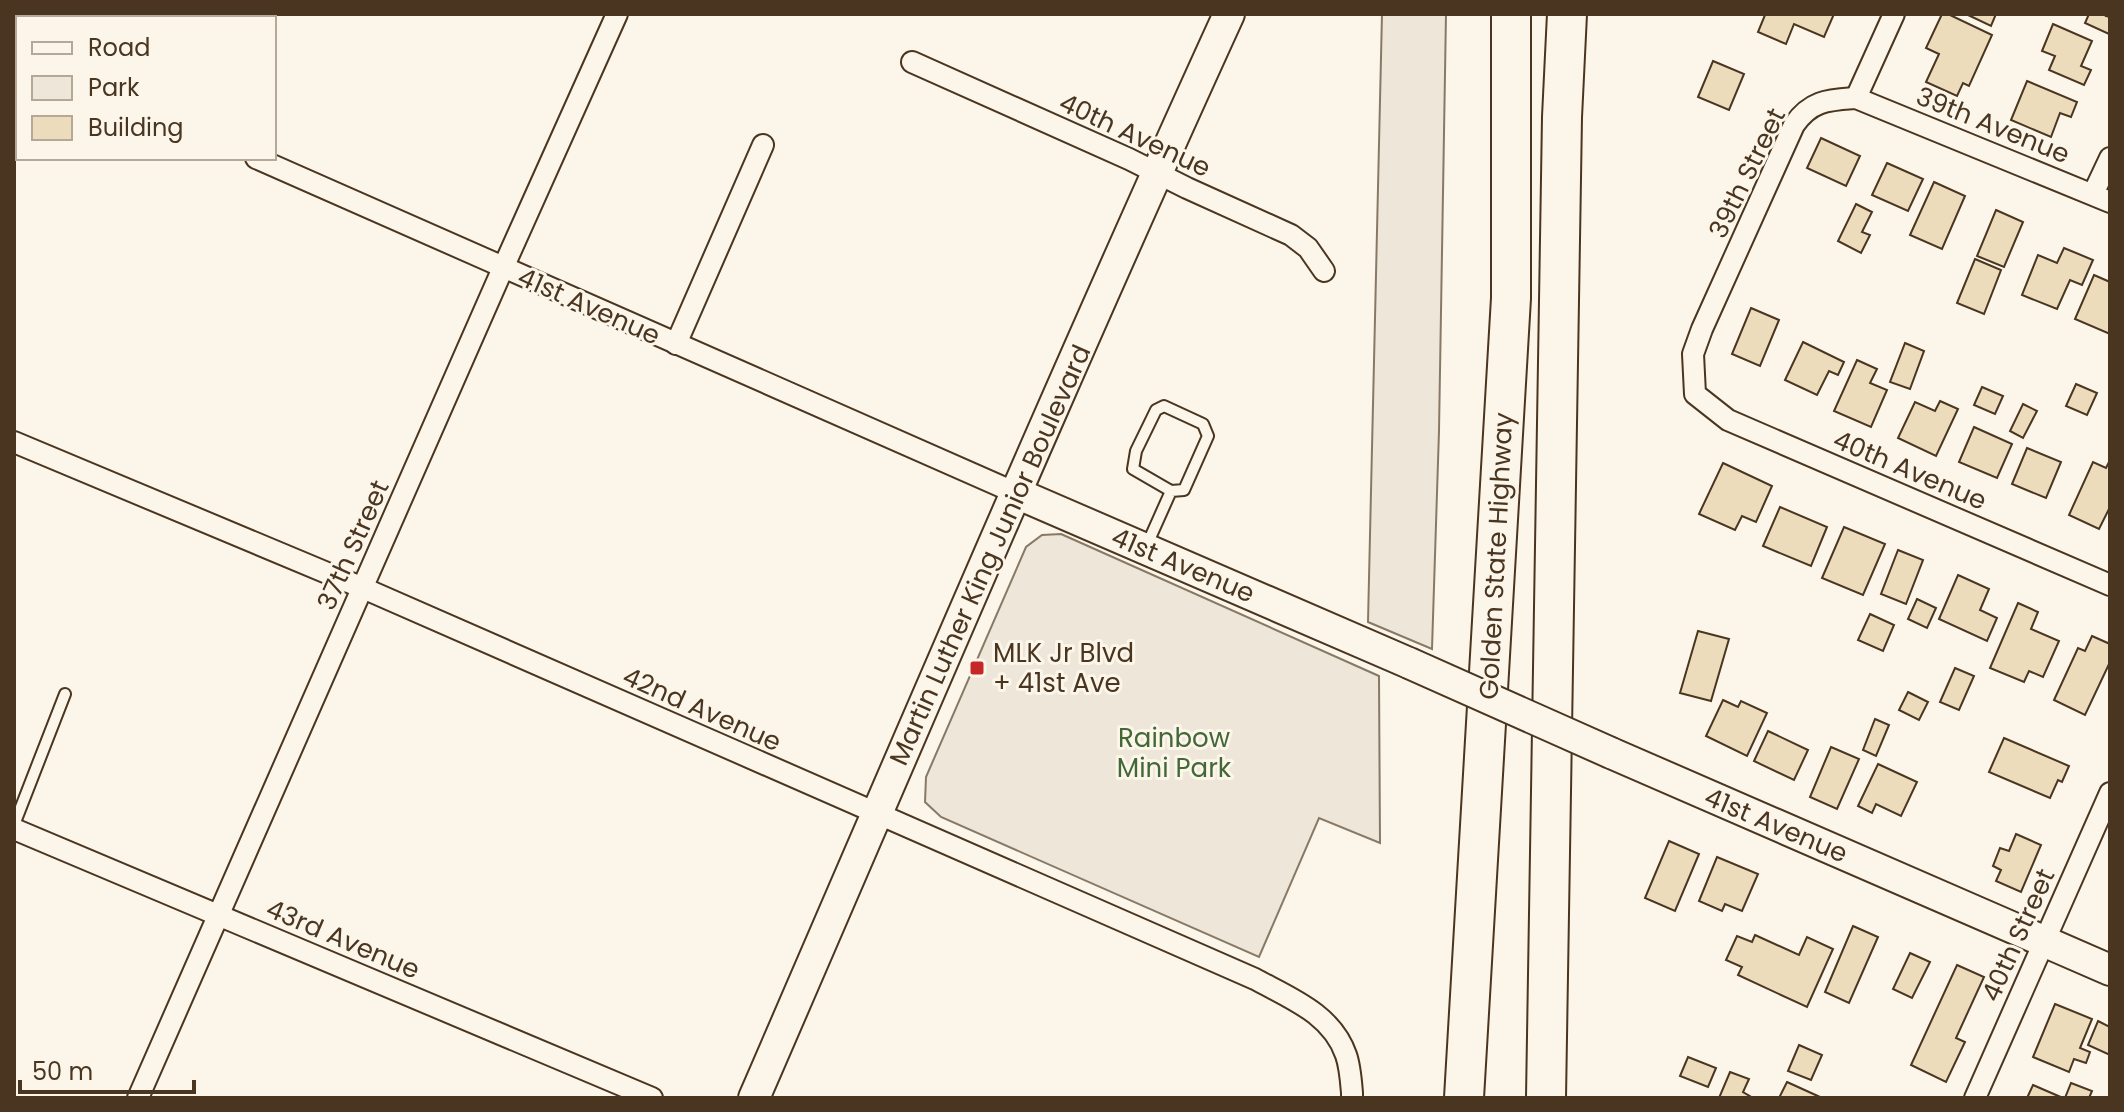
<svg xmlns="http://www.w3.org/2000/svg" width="2124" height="1112" viewBox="0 0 2124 1112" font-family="Poppins,sans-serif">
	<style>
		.green { fill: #ede6d9; stroke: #887966; stroke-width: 2 }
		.building { fill: #ecdcbc; stroke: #4a3520; stroke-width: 2 }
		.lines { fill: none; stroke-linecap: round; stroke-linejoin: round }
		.lane-casing { stroke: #4a3520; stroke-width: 14 }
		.street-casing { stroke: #4a3520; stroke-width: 24 }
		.secondary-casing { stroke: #4a3520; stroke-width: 34 }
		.highway-casing { stroke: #4a3520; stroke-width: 42 }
		.lane { stroke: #fbf6e9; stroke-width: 10 }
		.street { stroke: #fbf6e9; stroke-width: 20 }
		.secondary { stroke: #fbf6e9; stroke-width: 30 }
		.highway { stroke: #fbf6e9; stroke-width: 38 }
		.secondary-bridge-casing { stroke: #4a3520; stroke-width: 34; stroke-linecap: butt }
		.secondary-bridge { stroke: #fbf6e9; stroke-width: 30 }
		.poi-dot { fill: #c62828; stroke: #fbf6e9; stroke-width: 3 }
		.labels { text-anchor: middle; stroke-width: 6; stroke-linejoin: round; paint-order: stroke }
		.street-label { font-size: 26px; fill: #4a3520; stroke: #fbf6e9 }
		.poi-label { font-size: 26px; fill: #4a3520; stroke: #fbf6e9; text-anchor: start }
		.park-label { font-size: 26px; fill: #436837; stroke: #fbf6e9 }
	</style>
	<rect width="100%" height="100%" fill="#fbf6e9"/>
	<g class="green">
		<path d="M1382,14H1446L1439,431L1432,649L1368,622Z"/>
		<path d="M1061,534L1379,676L1380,843L1319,818L1259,957L941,817L925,802L926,777L1026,547L1042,535Z"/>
	</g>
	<g class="building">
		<path d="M1762,14H1834L1824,37L1794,24L1786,44L1758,32L1765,15Z"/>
		<path d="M1942,14H1948L1992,35L1969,86L1963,83L1957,96L1926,82L1939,54L1926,48Z"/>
		<path d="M1966,14H1996L1991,26Z"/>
		<path d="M2089,14H2107L2106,16L2110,17L2109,34L2085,23Z"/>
		<path d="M2053,24L2092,41L2081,66L2091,70L2084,85L2049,70L2055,56L2042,51Z"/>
		<path d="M1713,61L1744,74L1729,110L1698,97Z"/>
		<path d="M2027,81L2077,102L2071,117L2060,113L2051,137L2011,120Z"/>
		<path d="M1821,138L1860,156L1846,186L1807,168Z"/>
		<path d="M1887,163L1923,179L1908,211L1872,195Z"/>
		<path d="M1934,182L1965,196L1942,249L1910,235Z"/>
		<path d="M1856,204L1872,212L1862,232L1870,235L1861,253L1838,241Z"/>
		<path d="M1996,210L2023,222L2004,267L1977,256Z"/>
		<path d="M2064,248L2093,260L2082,285L2070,280L2057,309L2022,295L2038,255L2057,263Z"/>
		<path d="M1975,259L2001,270L1984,314L1957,303Z"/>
		<path d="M2094,275L2110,282V334L2075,319Z"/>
		<path d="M1751,308L1779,320L1760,366L1732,354Z"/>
		<path d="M1803,342L1844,362L1838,375L1829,371L1817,395L1785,380Z"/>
		<path d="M1905,343L1924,351L1910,389L1890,382Z"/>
		<path d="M1857,360L1877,369L1870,383L1887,390L1871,427L1834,411Z"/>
		<path d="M2076,384L2097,393L2087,415L2066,406Z"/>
		<path d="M1982,387L2003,396L1995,414L1974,405Z"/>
		<path d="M1940,401L1958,409L1936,456L1898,438L1915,402L1935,411Z"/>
		<path d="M2023,404L2037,411L2023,438L2010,431Z"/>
		<path d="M1974,427L2012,444L1997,478L1959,462Z"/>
		<path d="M2027,448L2061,462L2046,498L2012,484Z"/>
		<path d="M2110,460V507L2099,529L2069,515L2093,462L2106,468Z"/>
		<path d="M1723,463L1772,486L1756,522L1742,516L1735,530L1699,514Z"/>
		<path d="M1780,507L1827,527L1811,566L1763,546Z"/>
		<path d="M1844,527L1885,544L1863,595L1822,578Z"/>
		<path d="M1898,550L1923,560L1906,604L1881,594Z"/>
		<path d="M1958,575L1989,589L1980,610L1997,618L1987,641L1939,619Z"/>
		<path d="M1917,599L1936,608L1927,628L1908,619Z"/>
		<path d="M2018,603L2038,612L2031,629L2059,641L2043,677L2029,671L2024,682L1990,668Z"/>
		<path d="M1870,614L1894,625L1883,651L1858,640Z"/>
		<path d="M1698,631L1729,639L1711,701L1680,693Z"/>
		<path d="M2092,636L2110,644V662L2085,715L2054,700L2078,648L2085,651Z"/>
		<path d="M1955,668L1974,676L1959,710L1940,702Z"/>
		<path d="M1908,692L1928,702L1919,720L1899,710Z"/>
		<path d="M1723,700L1738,707L1741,701L1767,713L1747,756L1706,736Z"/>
		<path d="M1875,719L1889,725L1876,756L1863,750Z"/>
		<path d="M1768,731L1808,750L1794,780L1754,761Z"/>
		<path d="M2004,738L2069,766L2062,782L2058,780L2050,798L1989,772Z"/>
		<path d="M1831,747L1859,759L1837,809L1810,797Z"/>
		<path d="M1878,764L1917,782L1901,816L1876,804L1872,813L1858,806Z"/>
		<path d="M2016,834L2041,845L2021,892L1996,881L2001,870L1993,866L2000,848L2009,851Z"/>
		<path d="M1669,841L1699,854L1675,911L1645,898Z"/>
		<path d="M1717,857L1758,874L1742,911L1725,904L1722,911L1699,901Z"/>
		<path d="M1853,926L1878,937L1849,1003L1825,992Z"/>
		<path d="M1755,935L1799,955L1807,937L1833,949L1807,1007L1738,975L1742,967L1726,960L1737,936L1752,942Z"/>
		<path d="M1910,953L1930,962L1912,998L1893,989Z"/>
		<path d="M1957,965L1984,977L1956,1038L1965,1042L1946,1082L1911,1065Z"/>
		<path d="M2055,1004L2092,1019L2080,1048L2090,1052L2086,1063L2074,1059L2069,1072L2033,1057Z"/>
		<path d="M2098,1021L2110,1027V1055L2088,1045Z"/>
		<path d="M1799,1045L1822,1055L1811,1080L1788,1071Z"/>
		<path d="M1688,1057L1716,1068L1708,1087L1680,1076Z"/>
		<path d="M1730,1072L1749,1079L1743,1092L1753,1098H1719Z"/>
		<path d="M1787,1082L1820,1097V1098H1779Z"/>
		<path d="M2071,1083L2092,1091L2089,1098H2065Z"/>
		<path d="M2033,1085L2063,1098H2027Z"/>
	</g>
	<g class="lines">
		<g class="lane-casing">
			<g id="lane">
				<path d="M266,18L268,14"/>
				<path d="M1146,547L1171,491L1133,469L1136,451L1156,410L1164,406L1203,424L1208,436L1184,490L1171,491"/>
				<path d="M14,825L65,694"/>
			</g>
		</g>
		<g class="street-casing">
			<g id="street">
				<path d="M67,18L70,14"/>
				<path d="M171,18L173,14"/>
				<path d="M14,53L18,54"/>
				<path d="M912,62L1129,159L1187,188L1291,235L1308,248L1324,271"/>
				<path d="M1856,98L1894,14"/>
				<path d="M256,158L1016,493"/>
				<path d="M2093,194L2110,158"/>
				<path d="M2110,202L1856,98C1829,100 1811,100 1794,125L1702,329L1693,354L1695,394L1728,420L2110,585"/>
				<path d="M676,344L763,145"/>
				<path d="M14,442L363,588L1255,979C1290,998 1332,1014 1346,1055C1350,1066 1351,1081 1352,1093V1098"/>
				<path d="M14,829L652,1098"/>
				<path d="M138,1098L503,268L617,14"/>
				<path d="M1975,1098L2110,793"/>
			</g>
		</g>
		<g class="secondary-casing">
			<g id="secondary">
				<path d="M1016,493L1409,663"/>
				<path d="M1611,753L2110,970"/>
				<path d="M754,1098C911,736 1065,373 1229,14"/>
			</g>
		</g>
		<g class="highway-casing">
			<g id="highway">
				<path d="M1464,1098L1511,298V14"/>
				<path d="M1546,1098L1562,117L1567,14"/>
			</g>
		</g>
		<use href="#lane" class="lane"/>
		<use href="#street" class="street"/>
		<use href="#secondary" class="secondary"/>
		<use href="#highway" class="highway"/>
		<g class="secondary-bridge-casing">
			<path id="secondary-bridge" d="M1409,663L1611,753"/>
		</g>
		<use href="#secondary-bridge" class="secondary-bridge"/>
	</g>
	<rect class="poi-dot" x="969" y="660" width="16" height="16" rx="4"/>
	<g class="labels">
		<g class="street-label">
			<text transform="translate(1993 125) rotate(22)" y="9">39th Avenue</text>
			<text transform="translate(1135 135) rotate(25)" y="9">40th Avenue</text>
			<text transform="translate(1747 173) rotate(-64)" y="9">39th Street</text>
			<text transform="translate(589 306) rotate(24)" y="9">41st Avenue</text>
			<text transform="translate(1910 470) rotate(23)" y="9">40th Avenue</text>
			<text transform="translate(353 545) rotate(-66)" y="9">37th Street</text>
			<text transform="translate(990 555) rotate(-66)" y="9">Martin Luther King Junior Boulevard</text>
			<text transform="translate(1496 556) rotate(-87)" y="9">Golden State Highway</text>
			<text transform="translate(1183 565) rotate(23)" y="9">41st Avenue</text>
			<text transform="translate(702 709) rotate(24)" y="9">42nd Avenue</text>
			<text transform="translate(1776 825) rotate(23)" y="9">41st Avenue</text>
			<text transform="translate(2018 935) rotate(-66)" y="9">40th Street</text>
			<text transform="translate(343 939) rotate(23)" y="9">43rd Avenue</text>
		</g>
		<g class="poi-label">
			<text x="993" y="662">MLK Jr Blvd<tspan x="993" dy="30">+ 41st Ave</tspan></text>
		</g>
		<g class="park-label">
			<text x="1174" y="747">Rainbow<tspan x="1174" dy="30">Mini Park</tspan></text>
		</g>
	</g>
	<rect width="2124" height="1112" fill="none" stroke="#4a3520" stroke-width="32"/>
	<rect x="16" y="16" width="260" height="144" fill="#fbf6e9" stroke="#b4a999" stroke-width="2"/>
	<rect x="32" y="42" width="40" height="12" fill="#fbf6e9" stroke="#b4a999" stroke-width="2"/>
	<text x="88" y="56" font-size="24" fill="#4a3520">Road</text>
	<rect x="32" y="76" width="40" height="24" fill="#ede6d9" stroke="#b4a999" stroke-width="2"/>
	<text x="88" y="96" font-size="24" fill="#4a3520">Park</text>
	<rect x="32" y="116" width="40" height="24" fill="#ecdcbc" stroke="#b4a999" stroke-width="2"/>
	<text x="88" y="136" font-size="24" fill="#4a3520">Building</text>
	<path d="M20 1080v12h174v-12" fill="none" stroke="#4a3520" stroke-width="4"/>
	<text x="32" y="1080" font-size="24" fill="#4a3520" stroke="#fbf6e9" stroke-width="6" paint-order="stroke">50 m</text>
</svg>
